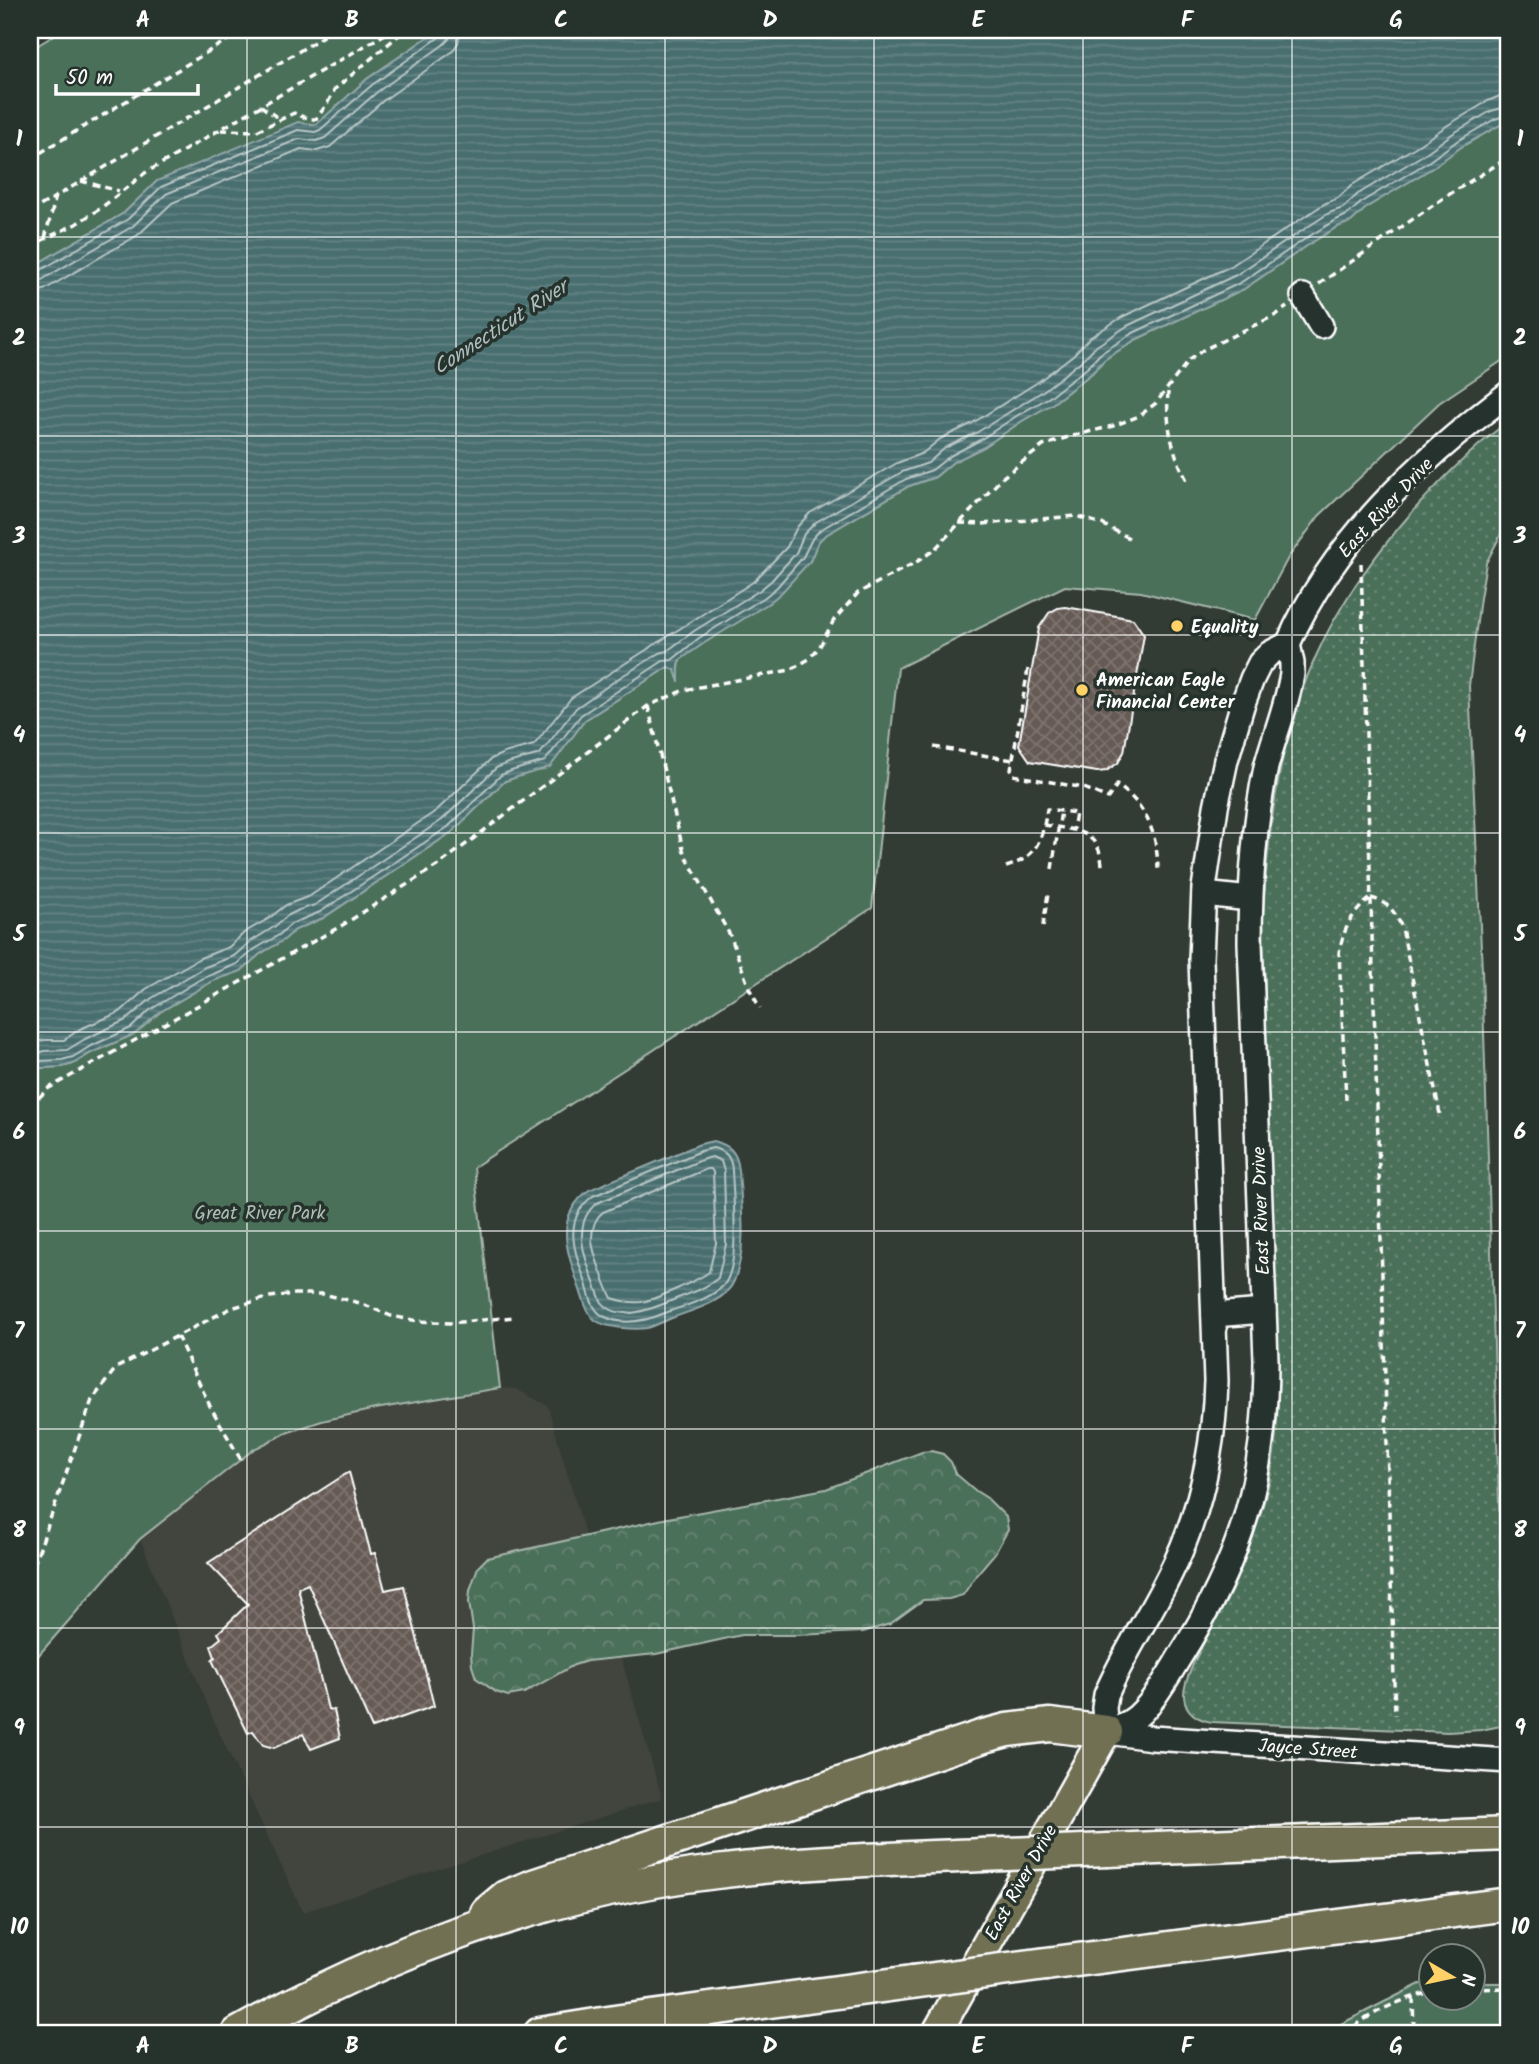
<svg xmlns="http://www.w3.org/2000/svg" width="1539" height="2064" viewBox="0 0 1539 2064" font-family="Kalam,sans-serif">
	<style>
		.built { fill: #42443e }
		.grass { fill: url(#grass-dots); stroke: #a6b7ac; stroke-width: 2 }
		.forest { fill: url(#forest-crowns); stroke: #a6b7ac; stroke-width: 2 }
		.park { fill: #4c6f5a; stroke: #a6b7ac; stroke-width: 2 }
		.water { fill: url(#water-rules); stroke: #92a8a9; stroke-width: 2 }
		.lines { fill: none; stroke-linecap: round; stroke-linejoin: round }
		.shore { stroke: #b7c5c5; stroke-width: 2 }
		.building { fill: url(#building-cross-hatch); stroke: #fff; stroke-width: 2 }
		.minor-casing { stroke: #fff; stroke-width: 28 }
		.major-casing { stroke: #fff; stroke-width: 33 }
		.highway-casing { stroke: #fff; stroke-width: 37 }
		.path { stroke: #fff; stroke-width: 3.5; stroke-dasharray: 7 5; stroke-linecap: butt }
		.minor { stroke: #26332d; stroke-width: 23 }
		.major { stroke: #716f52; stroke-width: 28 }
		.highway { stroke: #716f52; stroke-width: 32 }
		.highway-bridge-casing { stroke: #fff; stroke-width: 37; stroke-linecap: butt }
		.highway-bridge { stroke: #716f52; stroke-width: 32 }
		.grid { fill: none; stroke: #fff; stroke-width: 2; stroke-opacity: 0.55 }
		.poi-dot { fill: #ffd166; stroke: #26332d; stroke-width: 2.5 }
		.labels { text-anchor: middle; stroke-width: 7; stroke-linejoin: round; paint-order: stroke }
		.street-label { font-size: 19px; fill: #fff; stroke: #26332d }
		.poi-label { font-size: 19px; font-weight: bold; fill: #fff; stroke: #26332d; text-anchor: start }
		.park-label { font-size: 19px; fill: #aebeb5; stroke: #26332d }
		.water-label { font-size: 21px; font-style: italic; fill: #aebebe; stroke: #26332d }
		.neatline { fill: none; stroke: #fff; stroke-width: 2.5 }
		.grid-label { font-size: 23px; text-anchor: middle; font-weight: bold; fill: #fff }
	</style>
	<defs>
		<pattern id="grass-dots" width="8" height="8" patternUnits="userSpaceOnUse" patternTransform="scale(1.75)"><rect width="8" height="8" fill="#4c6f5a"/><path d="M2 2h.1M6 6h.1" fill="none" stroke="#678573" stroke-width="1.8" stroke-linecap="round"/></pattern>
		<pattern id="forest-crowns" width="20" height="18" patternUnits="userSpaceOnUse" patternTransform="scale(1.75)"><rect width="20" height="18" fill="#4c6f5a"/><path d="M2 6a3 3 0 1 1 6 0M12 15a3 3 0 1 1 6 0" fill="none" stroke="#678573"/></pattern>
		<pattern id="water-rules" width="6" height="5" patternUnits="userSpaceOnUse" patternTransform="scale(1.75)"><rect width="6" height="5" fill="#4a6e6f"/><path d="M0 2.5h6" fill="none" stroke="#658485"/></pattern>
		<pattern id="building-cross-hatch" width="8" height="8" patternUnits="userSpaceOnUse" patternTransform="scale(1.75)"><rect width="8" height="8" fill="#665a54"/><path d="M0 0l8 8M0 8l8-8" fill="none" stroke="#7d736e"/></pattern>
	</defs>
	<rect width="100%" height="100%" fill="#333b35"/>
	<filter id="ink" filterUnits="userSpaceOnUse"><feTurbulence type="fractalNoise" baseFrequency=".0143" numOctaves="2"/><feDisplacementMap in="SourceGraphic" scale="14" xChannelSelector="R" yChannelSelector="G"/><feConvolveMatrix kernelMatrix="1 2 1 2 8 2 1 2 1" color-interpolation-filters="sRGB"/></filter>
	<g filter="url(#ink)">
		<path class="built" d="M500,1388L516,1389L547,1405L549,1410L662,1798L303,1912L216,1726L140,1539L254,1449L286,1433L375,1409Z"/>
		<path class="grass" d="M1509,421V519L1486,563L1480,598L1469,686L1482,970L1504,1658L1509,1696L1505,1700L1504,1713L1506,1725L1481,1730L1448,1732L1212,1722C1198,1720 1185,1712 1184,1696C1183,1673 1218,1619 1229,1596C1245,1562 1257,1527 1267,1491C1285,1417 1277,1325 1274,1249C1270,1137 1265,1026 1263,915C1269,808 1285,698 1343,605C1363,571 1387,541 1413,511C1442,479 1474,446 1509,421Z"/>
		<path class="forest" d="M931,1451L943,1454L951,1462L956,1474L976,1491L987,1498L1006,1517L1008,1530L995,1553L977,1574L963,1595L949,1599L923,1600L890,1624L863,1632L796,1635H742L656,1654L587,1661L574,1665L524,1693L508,1696L496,1692L476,1678L472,1666L471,1654L473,1629L469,1602L470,1590L478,1567L487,1558L668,1518L826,1489L922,1452Z"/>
		<g class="park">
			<path d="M63,30H438L367,79L316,125L157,181L124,213L30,268V50Z"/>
			<path d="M1509,120V356L1439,403L1319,516L1288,558L1255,620L1141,592L1065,586L898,668L872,908L474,1167L500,1388L375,1409L322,1421L286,1433L254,1449L140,1539L30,1665V1075L40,1068L62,1067L73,1064L91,1053L135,1034L160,1012L213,981L246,966L260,954L283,940L295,930L323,918L452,832L505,781L529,772L543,770L552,764L585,720L668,667L675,669L678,679L680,660L810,561L818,542L824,536L909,486L935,477L953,462L984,447L1022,421L1052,404L1092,373L1104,360L1135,340L1244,289L1311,243L1337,227L1351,222L1367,207L1432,168L1461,147Z"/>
			<path d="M1430,1983V1997H1472L1473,1983H1509V2034H1321L1420,1984Z"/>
		</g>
		<g class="water">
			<path d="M438,30H1509V120L1461,147L1432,168L1367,207L1351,222L1337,227L1311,243L1244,289L1135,340L1104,360L1092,373L1052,404L1022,421L984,447L953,462L935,477L909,486L824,536L818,542L810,561L782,592L769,603L703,644L680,660L679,663V682L675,670L668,667L585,720L550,767L505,781L452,832L323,918L295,930L284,940L260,954L241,971L213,981L160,1012L135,1034L91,1053L73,1064L62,1067L40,1068L30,1075V268L124,213L157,181L298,122L316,125L367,79Z"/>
			<path d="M713,1141C730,1145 737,1152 739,1170C741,1205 748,1247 734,1281C725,1303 692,1310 672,1318C664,1321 655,1326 647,1328C635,1330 605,1328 595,1320C586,1312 583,1298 579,1287C567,1251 553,1218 589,1190L700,1144Z"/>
		</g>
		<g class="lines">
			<g class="shore">
				<path d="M30,274L36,273L128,219L161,187L298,130L315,132L320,130L372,85L438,38L441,30"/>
				<path d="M30,283L40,281L133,226L166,194L299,139L316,141L325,138L377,92L443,45L449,39L450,30"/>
				<path d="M30,293L44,290L138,235L172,203L301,149L317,151L330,147L384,100L452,52L458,43L460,30"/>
				<path d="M30,1044L44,1040H64L80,1029L120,1012L146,989L200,958L229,947L245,932L268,919L286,905L310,896L436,811L491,759L504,753L534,745L571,698L753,582L787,547L797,527L810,513L897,463L923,453L940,439L971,424L1038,382L1073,355L1089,338L1122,317L1231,266L1298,221L1324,204L1338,198L1352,185L1417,146L1448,125L1488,101L1500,96L1509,95"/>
				<path d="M30,1055L45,1051L67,1050L85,1039L126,1020L152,998L205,967L234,956L250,942L274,927L287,916L299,910L315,905L442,820L496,768L508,763L540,754L576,708L622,676L660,653L667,651L694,631L760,590L771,581L796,553L804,534L816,522L902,472L928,463L945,448L976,433L1043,391L1080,362L1095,347L1127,326L1236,275L1303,230L1329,213L1343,208L1358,194L1423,155L1452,134L1491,111L1509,106"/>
				<path d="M30,1065L39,1061L62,1060L73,1057L89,1047L131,1028L150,1010L199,980L237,964L255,949L279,935L291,924L320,912L448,827L501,775L511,771L545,761L581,715L663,661L672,660L699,638L765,597L777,587L803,557L812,539L820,530L906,479L932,470L950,456L980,440L1018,415L1048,398L1087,368L1100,354L1131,334L1240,283L1308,237L1334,221L1347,215L1363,201L1428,162L1457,141L1495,119L1509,114"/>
				<path d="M713,1148C726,1151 731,1157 732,1170C733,1196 741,1267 723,1286C709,1300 683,1306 665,1313C646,1321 622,1326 603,1316C592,1310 589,1294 586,1283C575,1253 561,1220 593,1196L701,1151Z"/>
				<path d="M712,1157L721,1161L724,1171L726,1244L718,1278C706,1288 692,1293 678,1298C657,1307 618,1325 601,1301C591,1272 566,1227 597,1203L704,1159Z"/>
				<path d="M707,1169H711L713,1172L716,1243L709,1272C698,1280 655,1300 641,1302C632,1303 621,1301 612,1298C607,1289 591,1249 592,1238C592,1229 595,1218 603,1212Z"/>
			</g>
		</g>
		<g class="building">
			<path d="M1066,607L1133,619L1144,635L1124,752L1118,763L1106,771L1097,772L1030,761L1019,745L1039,628L1049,613L1058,608Z"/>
			<path d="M349,1472L371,1554L375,1553L385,1590L404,1586L434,1706L372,1728L308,1584L298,1588L328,1709L334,1710L340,1738L311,1749L303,1734L274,1748L263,1745L253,1731L248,1733L212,1660L215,1657L211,1646L221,1638L218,1633L248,1604L208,1563Z"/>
		</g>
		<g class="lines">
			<g class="minor-casing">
				<g id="minor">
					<path d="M1303,296L1321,326"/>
					<path d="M1204,894L1250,899"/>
					<path d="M1214,1315L1264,1311"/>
					<path d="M1106,1732C1115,1729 1124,1726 1131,1721C1149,1710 1168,1676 1179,1658C1242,1558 1266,1477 1266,1360L1250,943C1250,884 1254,825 1266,767C1274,736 1287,706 1292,674V663L1288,644C1333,540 1420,460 1509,393"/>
					<path d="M1106,1732L1104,1708L1106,1695C1124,1652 1151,1614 1171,1572C1201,1512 1214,1448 1216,1381L1201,959L1204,888L1216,807L1226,760L1242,706L1252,679L1260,663L1270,653L1288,644"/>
					<path d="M1108,1732L1152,1738L1509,1761"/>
				</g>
			</g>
			<g class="major-casing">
				<path id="major" d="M936,2034L1106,1732"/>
			</g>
			<g class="highway-casing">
				<g id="highway">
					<path d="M1108,1850L1509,1834"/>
					<path d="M487,1913L506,1897L533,1886L984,1736L1007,1730L1050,1725L1106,1732"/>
					<path d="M1046,1964L1509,1904"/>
					<path d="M238,2034C386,1951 547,1892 716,1872C804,1861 892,1859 981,1855"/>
					<path d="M540,2034L621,2021L912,1982"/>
				</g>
			</g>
			<g class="path">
				<path d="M261,106L281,120"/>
				<path d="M221,130L257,131L294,113L308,119H316L327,104L335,89L405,30"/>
				<path d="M30,159L244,30"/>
				<path d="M81,181L119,191"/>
				<path d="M30,212L306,47L326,34L327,30"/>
				<path d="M45,238L56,196"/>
				<path d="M30,246L76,224L101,208L145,173L392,30"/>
				<path d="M1319,284L1445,197L1509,157"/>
				<path d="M1168,392C1166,425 1172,453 1188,482"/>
				<path d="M959,523L982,524L1076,516L1102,524L1133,540"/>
				<path d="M1361,563L1395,1715"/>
				<path d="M1028,669L1011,770L1013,775L1084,788L1108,798L1117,785C1147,806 1157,833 1158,869"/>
				<path d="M648,706L684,853L731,937L749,988L760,1008"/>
				<path d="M934,747L1013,760"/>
				<path d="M1044,825C1073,830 1100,829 1102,866"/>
				<path d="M1006,867C1038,857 1042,839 1047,809L1076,813L1073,830"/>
				<path d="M1052,869L1061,811"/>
				<path d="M1371,898C1388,902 1395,911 1402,928L1441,1119"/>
				<path d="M1043,926L1048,894"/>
				<path d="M1346,1100L1339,953C1343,930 1352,912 1371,898"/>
				<path d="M30,1106L49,1088L341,926L440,864L648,706L684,690L790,670L809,659L820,646L834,620L858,593L918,561L934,550L1003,477L1043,446L1068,437L1113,426L1139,416L1156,403L1189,360L1203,350L1276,315L1287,307"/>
				<path d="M177,1336L210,1406L241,1460"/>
				<path d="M30,1576L92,1400L116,1368L231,1308L270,1297L295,1294H323L360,1303L391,1316L418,1321L450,1323L514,1317"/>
				<path d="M1472,1989L1509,1988"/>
				<path d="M1413,1997L1414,2034"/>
				<path d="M1345,2034C1369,2013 1399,2000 1430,1992"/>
			</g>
			<use href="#minor" class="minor"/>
			<use href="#major" class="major"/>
			<use href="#highway" class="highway"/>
			<g class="highway-bridge-casing">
				<g id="highway-bridge">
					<path d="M981,1855L1108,1850"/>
					<path d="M912,1982L1046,1964"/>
				</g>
			</g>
			<use href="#highway-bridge" class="highway-bridge"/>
		</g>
	</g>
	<path class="grid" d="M247,30V2034M456,30V2034M665,30V2034M874,30V2034M1083,30V2034M1292,30V2034M30,237H1509M30,436H1509M30,635H1509M30,833H1509M30,1032H1509M30,1231H1509M30,1429H1509M30,1628H1509M30,1827H1509"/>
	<g class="poi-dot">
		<circle cx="1177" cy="626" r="7"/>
		<circle cx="1082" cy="690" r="7"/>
	</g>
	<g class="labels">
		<g class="street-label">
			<text transform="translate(1385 507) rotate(-47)" y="7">East River Drive</text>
			<text transform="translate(1260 1211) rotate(-92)" y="7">East River Drive</text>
			<text transform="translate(1308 1748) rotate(4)" y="7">Jayce Street</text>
			<text transform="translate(1020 1882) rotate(-61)" y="7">East River Drive</text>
		</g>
		<g class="poi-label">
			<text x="1191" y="633">Equality</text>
			<text x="1096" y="686">American Eagle<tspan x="1096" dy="22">Financial Center</tspan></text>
		</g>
		<g class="park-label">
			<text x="260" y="1219">Great River Park</text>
		</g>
		<g class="water-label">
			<text transform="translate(500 327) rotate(-33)" y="7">Connecticut River</text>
		</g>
	</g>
	<rect width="1539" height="2064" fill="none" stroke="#26332d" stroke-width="77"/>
	<g transform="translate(1452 1977) rotate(99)"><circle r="33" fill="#26332d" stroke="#7d8581" stroke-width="2"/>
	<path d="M0-5L12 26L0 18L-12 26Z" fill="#ffd166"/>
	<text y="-10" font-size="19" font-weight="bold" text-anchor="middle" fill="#ffffff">N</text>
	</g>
	<path d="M56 84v10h142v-10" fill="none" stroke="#ffffff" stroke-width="3.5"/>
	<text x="66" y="84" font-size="21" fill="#ffffff" stroke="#26332d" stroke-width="5" paint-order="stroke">50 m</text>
	<rect x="38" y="38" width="1462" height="1987" class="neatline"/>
	<g class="grid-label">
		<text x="143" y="27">A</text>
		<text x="352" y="27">B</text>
		<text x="561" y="27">C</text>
		<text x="770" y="27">D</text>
		<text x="978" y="27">E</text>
		<text x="1187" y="27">F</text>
		<text x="1396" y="27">G</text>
		<text x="19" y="146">1</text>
		<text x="1520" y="146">1</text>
		<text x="19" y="345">2</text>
		<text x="1520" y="345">2</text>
		<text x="19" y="543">3</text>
		<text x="1520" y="543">3</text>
		<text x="19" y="742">4</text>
		<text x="1520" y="742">4</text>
		<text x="19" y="941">5</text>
		<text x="1520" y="941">5</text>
		<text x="19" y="1139">6</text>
		<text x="1520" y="1139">6</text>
		<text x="19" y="1338">7</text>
		<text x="1520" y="1338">7</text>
		<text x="19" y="1537">8</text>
		<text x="1520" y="1537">8</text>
		<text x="19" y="1735">9</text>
		<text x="1520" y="1735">9</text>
		<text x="19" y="1934">10</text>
		<text x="1520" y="1934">10</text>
		<text x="143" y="2053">A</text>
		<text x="352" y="2053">B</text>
		<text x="561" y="2053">C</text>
		<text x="770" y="2053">D</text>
		<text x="978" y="2053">E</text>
		<text x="1187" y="2053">F</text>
		<text x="1396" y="2053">G</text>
	</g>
</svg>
